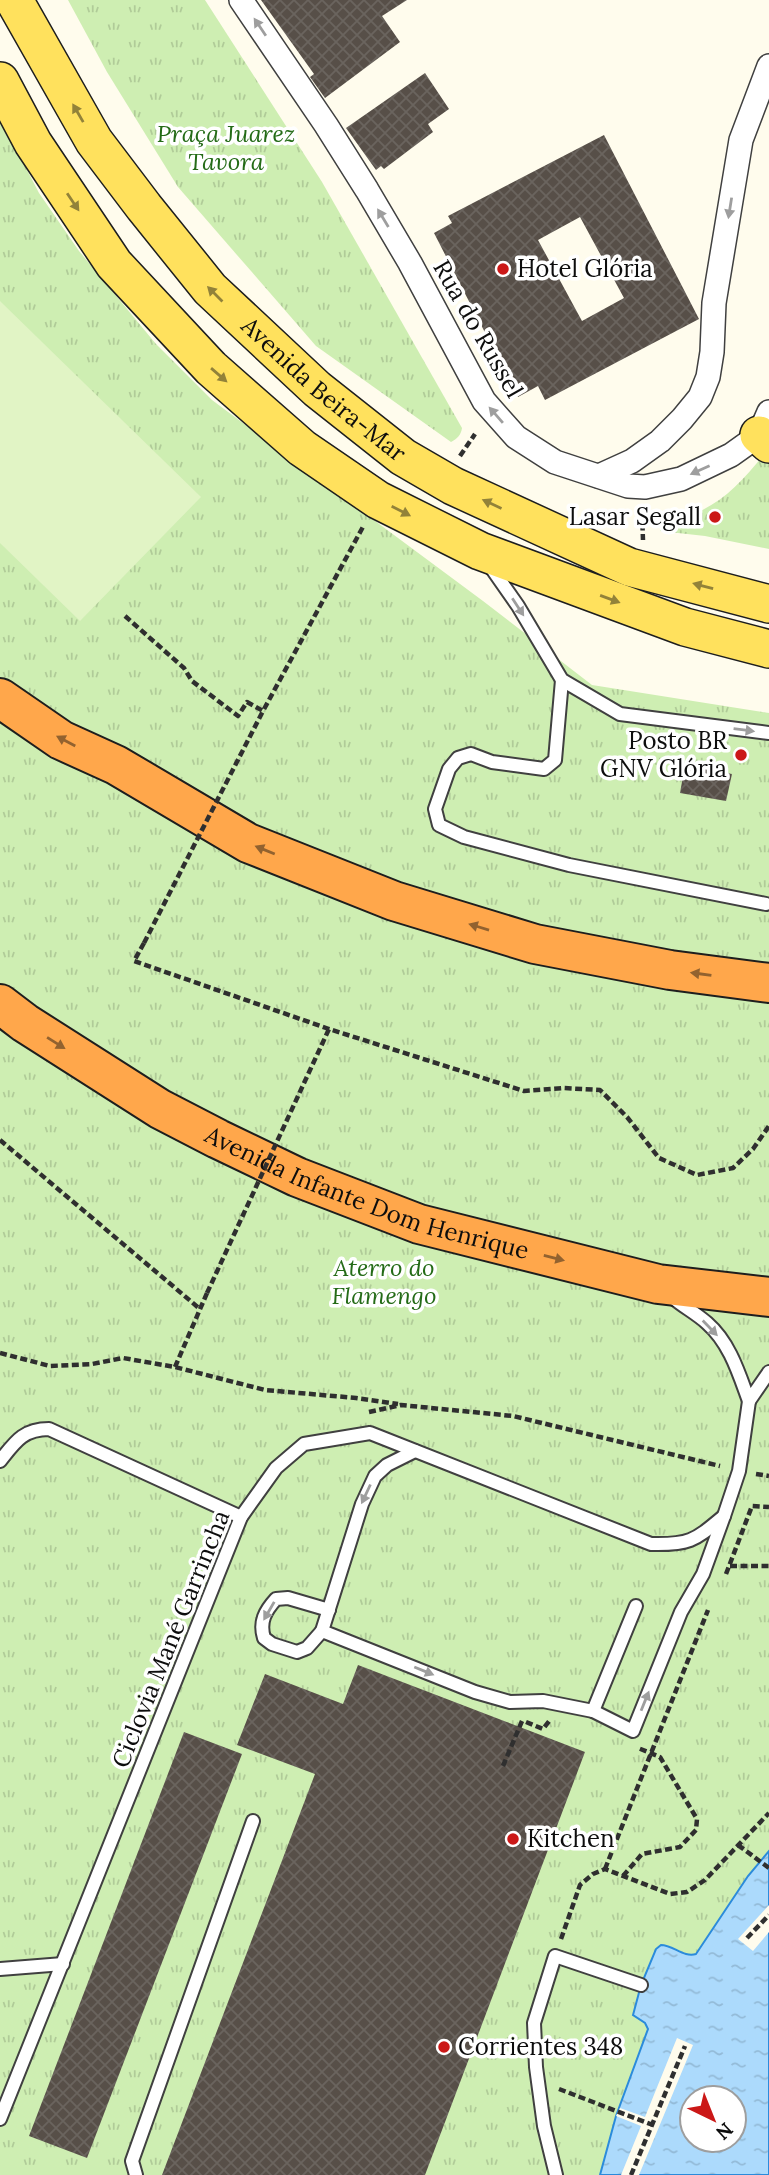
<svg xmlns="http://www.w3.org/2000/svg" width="769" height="2175" viewBox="0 0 769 2175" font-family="Lora,serif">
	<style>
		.grass { fill: url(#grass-tufts) }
		.pitch { fill: #e1f4c5 }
		.water { fill: url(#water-ripples); stroke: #2b8bdb; stroke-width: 2; fill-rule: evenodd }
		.pier { fill: #fffced }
		.building { fill: url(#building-cross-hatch); fill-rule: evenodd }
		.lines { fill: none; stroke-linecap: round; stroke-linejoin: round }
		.lane-casing { stroke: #404040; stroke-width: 16 }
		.street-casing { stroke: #404040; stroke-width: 26 }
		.primary-casing { stroke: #1e1e1e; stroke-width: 40 }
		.highway-casing { stroke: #1e1e1e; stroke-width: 42 }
		.path { stroke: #2f2f2f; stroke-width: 4.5; stroke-dasharray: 7 3.5; stroke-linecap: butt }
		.lane { stroke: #fff; stroke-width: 12 }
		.street { stroke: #fff; stroke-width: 23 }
		.primary { stroke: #ffe15d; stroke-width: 37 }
		.highway { stroke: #ffa74b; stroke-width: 38 }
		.path-bridge { stroke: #2f2f2f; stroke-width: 4.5; stroke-dasharray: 7 3.5; stroke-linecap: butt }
		.oneway { fill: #9e9e9e }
		.oneway2 { fill: #928239 }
		.oneway3 { fill: #92622f }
		.poi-dot { fill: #cb1817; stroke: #fff; stroke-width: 2.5 }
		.labels { text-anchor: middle; stroke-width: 7; stroke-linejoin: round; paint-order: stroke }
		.park-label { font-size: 24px; font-style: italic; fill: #246b17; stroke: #fff }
		.poi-label { font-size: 24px; fill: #0d0d0d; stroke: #fff; text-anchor: start }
		.street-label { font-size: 24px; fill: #0d0d0d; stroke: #fff }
	</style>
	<defs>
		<pattern id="grass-tufts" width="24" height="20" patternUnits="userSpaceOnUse" patternTransform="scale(1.75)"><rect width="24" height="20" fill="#ceeeb2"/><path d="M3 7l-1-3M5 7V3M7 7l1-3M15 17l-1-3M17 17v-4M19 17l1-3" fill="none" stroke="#b0cb98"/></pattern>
		<pattern id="water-ripples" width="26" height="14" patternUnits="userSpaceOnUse" patternTransform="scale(1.75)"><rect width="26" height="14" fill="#acdafc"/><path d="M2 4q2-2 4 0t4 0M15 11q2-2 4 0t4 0" fill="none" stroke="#93bad7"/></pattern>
		<pattern id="building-cross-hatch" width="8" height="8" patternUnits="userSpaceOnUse" patternTransform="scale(1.75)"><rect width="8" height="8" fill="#574f48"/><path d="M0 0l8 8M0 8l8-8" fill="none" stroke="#6a645e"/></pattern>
	</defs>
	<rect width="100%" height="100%" fill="#fffced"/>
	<g class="grass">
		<path d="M68,0H205L322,182L462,428C461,435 457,439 451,442L316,346L178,187L107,72Z"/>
		<path d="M0,118L39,193L79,251L156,344L212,400L483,601L592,685L769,713V1851L748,1876L696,1955L691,1956L666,1945L641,1984L633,2015L645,2023L648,2029L616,2116L600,2175H0Z"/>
		<path d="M769,448V549L705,536L660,531V524C714,513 736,490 769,448Z"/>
	</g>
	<path class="pitch" d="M0,301L201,497L80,621L0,543Z"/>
	<path class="water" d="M769,1851V2175H600L616,2116L648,2029L645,2023L633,2015L641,1985L656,1949L661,1945C673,1945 684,1958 696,1954L748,1876ZM692,2098H734V2140H692Z"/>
	<g class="pier">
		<path d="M769,1905V1932L753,1951L738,1939Z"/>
		<path d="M677,2038L693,2045L639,2175H621L641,2126L616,2116L620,2108L645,2117Z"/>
	</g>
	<g class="building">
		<path d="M261,0H407L382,16L400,42L325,98L310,77L314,74Z"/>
		<path d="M425,73L449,109L428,124L433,132L384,169L381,166L376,170L346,128Z"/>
		<path d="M604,135L699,319L545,400L538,386L518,397L434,233L452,223L448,216ZM580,217L624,298L582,321L538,240Z"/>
		<path d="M685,765L732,774L726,801L680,793Z"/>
		<path d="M358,1665L585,1752L425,2175H162L315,1774L237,1745L265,1674L343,1704Z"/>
		<path d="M184,1732L242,1754L87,2158L29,2136Z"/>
	</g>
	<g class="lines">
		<g class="lane-casing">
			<g id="lane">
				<path d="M490,566L518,606L562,680L620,714L769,733"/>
				<path d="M562,680L555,760L544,769L492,762L471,754L458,758L449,769L435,809L439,825L464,837L569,865L766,904"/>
				<path d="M671,1296C682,1306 696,1313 707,1323C730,1343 739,1374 749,1401L769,1372"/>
				<path d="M415,1451L387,1465L375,1476L362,1504L322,1631L475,1692L510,1702L543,1701L593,1711L633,1731L681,1612L703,1574L724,1516L739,1471L749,1401"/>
				<path d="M0,1461C15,1442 23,1429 49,1429L241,1517"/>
				<path d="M322,1631L307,1648L297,1652L272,1644L264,1638C259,1622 265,1611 276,1599L288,1598L329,1610"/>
				<path d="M593,1711L636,1606"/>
				<path d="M0,1969L63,1964"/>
				<path d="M0,2119L241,1517L276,1468L304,1444L370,1433L651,1544C691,1545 695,1540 724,1516"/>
				<path d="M136,2175L132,2161L253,1821"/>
				<path d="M556,2175L544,2126L536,2067L534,2023L555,1956L641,1985"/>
			</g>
		</g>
		<g class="street-casing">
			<g id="street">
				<path d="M241,0L326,125L367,190L410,263L484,401L516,437L555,462L628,486L645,487L681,479L731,455L759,435L769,412"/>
				<path d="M599,476L632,461L660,441L682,419L700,397L708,377L712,352L714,303L741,140L769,66"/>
			</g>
		</g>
		<g class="primary-casing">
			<g id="primary">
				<path id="s1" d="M14,0L94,141L144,207L210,289L317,389L403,457L453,486L629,567L769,604"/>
				<path d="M0,81L33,143L114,264L211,368L302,448L378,500L480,551L685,627L769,649"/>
				<path d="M759,435L769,444"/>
			</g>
		</g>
		<g class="highway-casing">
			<g id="highway">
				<path d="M0,698L61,740L116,765L248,843L394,901L535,944L670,970L769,983"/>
				<path id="s2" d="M0,1004L25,1023L160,1109L218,1139L297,1177L419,1224L658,1284L769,1297"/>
			</g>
		</g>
		<g class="path">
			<path d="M460,456L475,434"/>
			<path d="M642,513L643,540"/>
			<path d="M125,616L184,668L192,681L238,716L247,702L263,711L364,525"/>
			<path d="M144,943L134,961L329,1029L524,1091L563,1088L600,1090L627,1117L659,1158L697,1175L733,1168L753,1149L769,1126"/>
			<path d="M0,1140L200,1309"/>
			<path d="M0,1353L50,1366L92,1364L123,1358L175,1367L265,1390L356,1398L398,1404"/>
			<path d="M175,1367L207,1293"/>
			<path d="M369,1412L401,1405L513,1416L720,1466"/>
			<path d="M756,1474L769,1476"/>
			<path d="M730,1566H769"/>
			<path d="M726,1574L752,1506L769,1507"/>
			<path d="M526,1722L543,1729L550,1720"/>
			<path d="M503,1766L522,1721"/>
			<path d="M738,1845L769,1868"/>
			<path d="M605,1869L708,1610"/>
			<path d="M623,1876L642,1854L680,1847L696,1830L697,1819L660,1757L638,1748"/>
			<path d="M747,1938L769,1915"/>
			<path d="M561,1939L580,1885L593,1874L605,1869L670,1894L687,1892L705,1880L769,1813"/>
			<path d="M559,2089L653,2125"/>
			<path d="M631,2175L685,2046"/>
		</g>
		<use href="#lane" class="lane"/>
		<use href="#street" class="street"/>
		<use href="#primary" class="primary"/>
		<use href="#highway" class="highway"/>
		<g class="path-bridge">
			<path d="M144,943L263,711"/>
			<path d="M207,1293L329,1029"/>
		</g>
	</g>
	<defs><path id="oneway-solid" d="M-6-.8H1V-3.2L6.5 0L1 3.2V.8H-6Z" transform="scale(1.75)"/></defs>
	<g class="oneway">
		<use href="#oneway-solid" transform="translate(260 27) rotate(-124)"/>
		<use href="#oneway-solid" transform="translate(730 208) rotate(99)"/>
		<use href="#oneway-solid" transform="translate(383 218) rotate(-121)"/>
		<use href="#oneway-solid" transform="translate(496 415) rotate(-131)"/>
		<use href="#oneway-solid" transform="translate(700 470) rotate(156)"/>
		<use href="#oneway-solid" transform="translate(518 607) rotate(57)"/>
		<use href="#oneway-solid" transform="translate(744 730) rotate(7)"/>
		<use href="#oneway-solid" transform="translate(710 1328) rotate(46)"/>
		<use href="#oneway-solid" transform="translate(366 1494) rotate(115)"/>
		<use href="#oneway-solid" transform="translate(269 1611) rotate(120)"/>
		<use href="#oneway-solid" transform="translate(424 1671) rotate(22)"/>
		<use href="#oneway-solid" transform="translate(645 1701) rotate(-68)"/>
	</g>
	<g class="oneway2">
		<use href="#oneway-solid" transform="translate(78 113) rotate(-120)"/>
		<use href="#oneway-solid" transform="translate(73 202) rotate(56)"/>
		<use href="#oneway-solid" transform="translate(215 294) rotate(-135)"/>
		<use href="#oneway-solid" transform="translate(219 375) rotate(41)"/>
		<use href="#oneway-solid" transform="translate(492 504) rotate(-155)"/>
		<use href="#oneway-solid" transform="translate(401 511) rotate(27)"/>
		<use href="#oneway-solid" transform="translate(703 586) rotate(-165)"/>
		<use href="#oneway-solid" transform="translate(610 599) rotate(20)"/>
	</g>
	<g class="oneway3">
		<use href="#oneway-solid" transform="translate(66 741) rotate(-152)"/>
		<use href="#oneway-solid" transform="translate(265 850) rotate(-158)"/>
		<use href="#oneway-solid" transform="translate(479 927) rotate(-163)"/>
		<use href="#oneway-solid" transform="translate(701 974) rotate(-172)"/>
		<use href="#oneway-solid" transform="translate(56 1043) rotate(32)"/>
		<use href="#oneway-solid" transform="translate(554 1258) rotate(14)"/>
	</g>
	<g class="poi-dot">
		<circle cx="503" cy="269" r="7"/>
		<circle cx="715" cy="517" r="7"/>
		<circle cx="741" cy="755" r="7"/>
		<circle cx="513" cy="1839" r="7"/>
		<circle cx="444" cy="2047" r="7"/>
	</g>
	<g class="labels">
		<g class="park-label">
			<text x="226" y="142">Praça Juarez<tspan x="226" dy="28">Tavora</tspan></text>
			<text x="384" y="1276">Aterro do<tspan x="384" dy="28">Flamengo</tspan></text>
		</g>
		<g class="poi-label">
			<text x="517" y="277">Hotel Glória</text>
			<text x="701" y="525" text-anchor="end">Lasar Segall</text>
			<text x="727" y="749" text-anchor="end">Posto BR<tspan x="727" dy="28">GNV Glória</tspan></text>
			<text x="527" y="1847">Kitchen</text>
			<text x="458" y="2055">Corrientes 348</text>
		</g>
		<g class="street-label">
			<text transform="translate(478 329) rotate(60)" y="8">Rua do Russel</text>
			<text dy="8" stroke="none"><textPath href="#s1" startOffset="502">Avenida Beira-Mar</textPath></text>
			<text dy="8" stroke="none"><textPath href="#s2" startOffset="416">Avenida Infante Dom Henrique</textPath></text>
			<text transform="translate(171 1639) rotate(-68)" y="8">Ciclovia Mané Garrincha</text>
		</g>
	</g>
	<g transform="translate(713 2119) rotate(137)"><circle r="33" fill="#ffffff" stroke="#9e9e9e" stroke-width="2"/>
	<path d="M0-5L12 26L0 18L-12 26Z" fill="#cb1817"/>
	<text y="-10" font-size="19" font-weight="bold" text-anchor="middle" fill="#0d0d0d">N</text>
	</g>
</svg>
